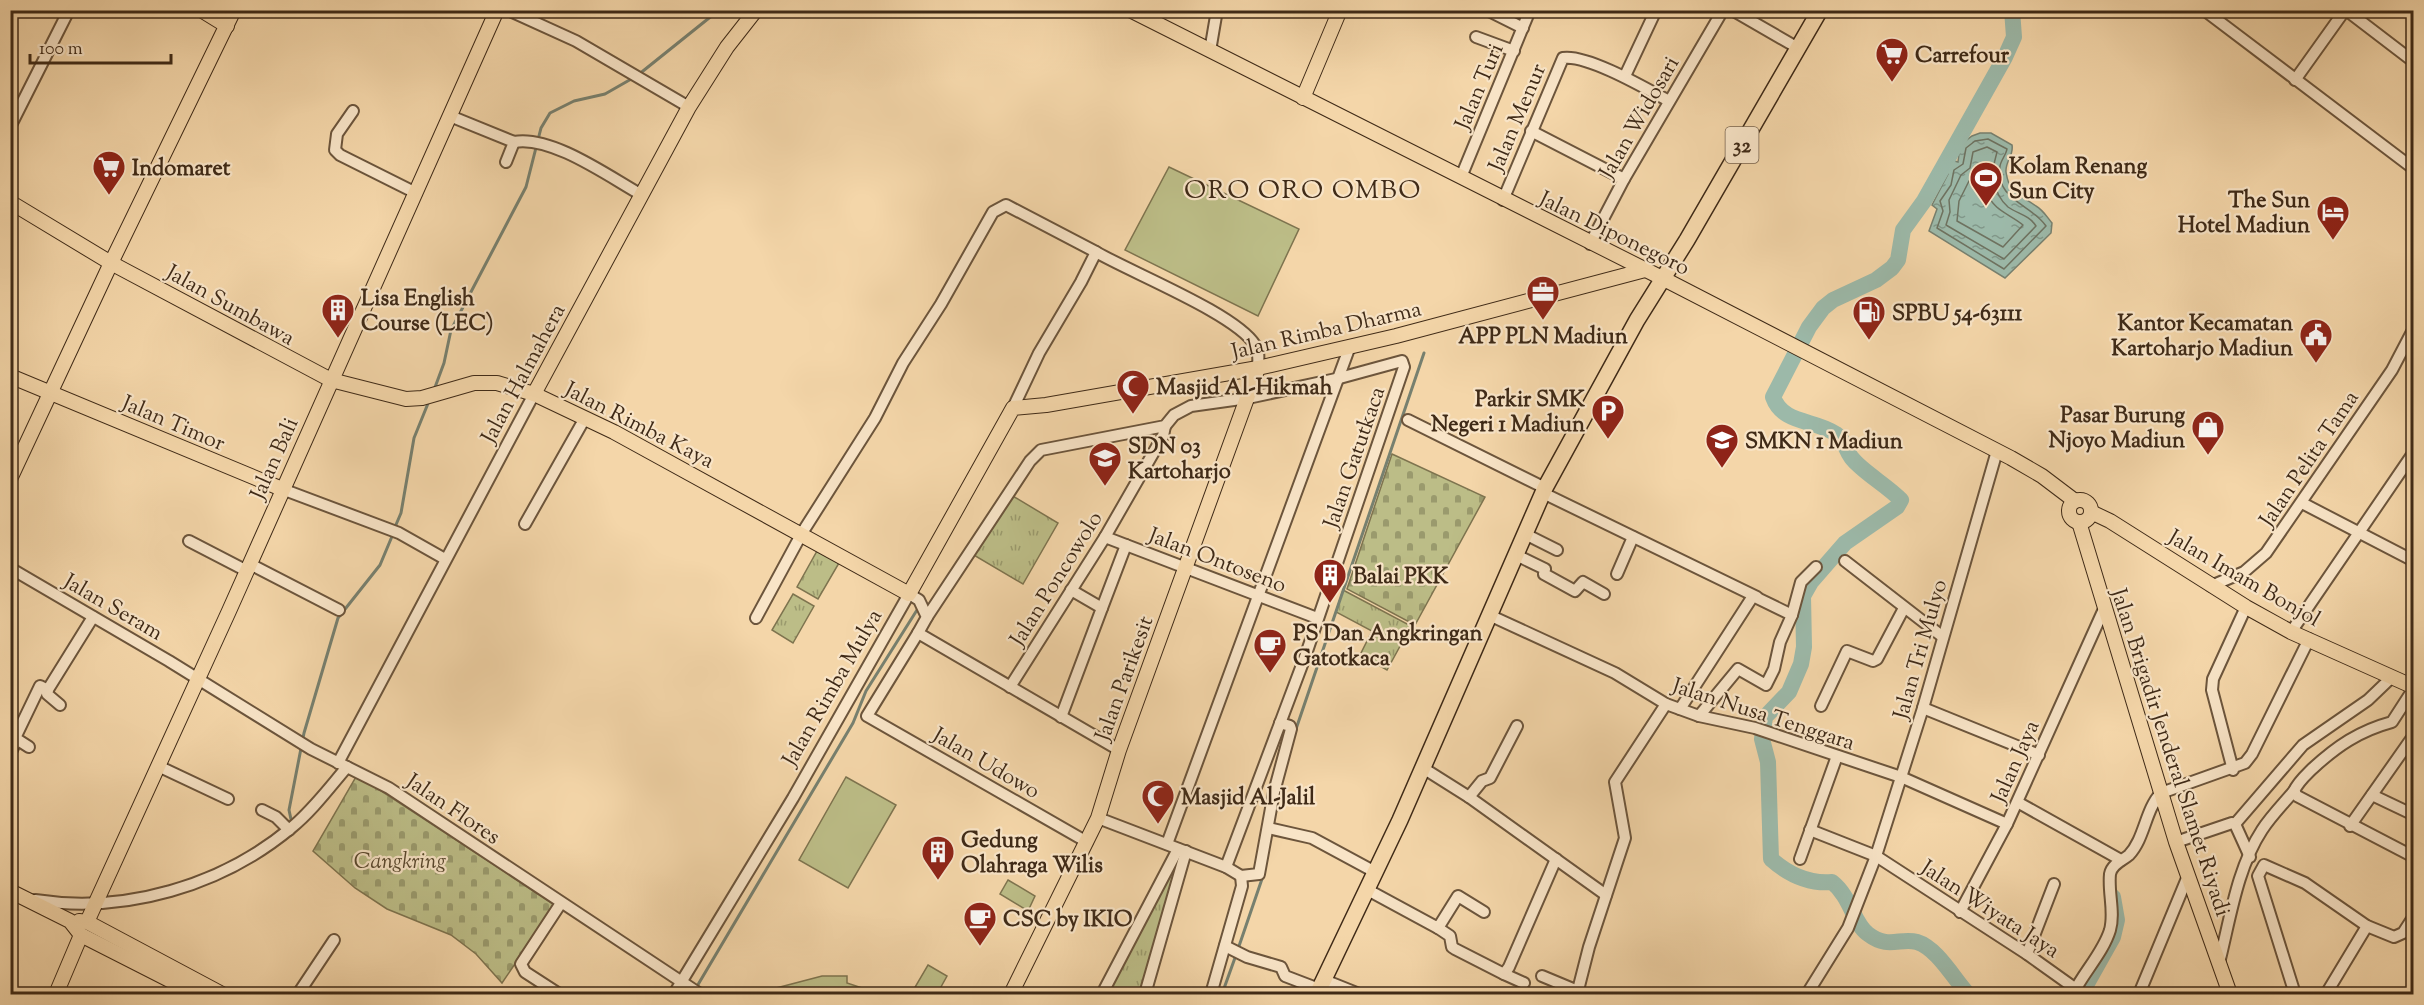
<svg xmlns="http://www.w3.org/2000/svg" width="2424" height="1005" viewBox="0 0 2424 1005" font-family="'Sorts Mill Goudy',serif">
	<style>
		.grass { fill: url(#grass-tufts); stroke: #7e744f; stroke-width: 1.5 }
		.cemetery { fill: url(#cemetery-stones); stroke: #7e744f; stroke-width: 1.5 }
		.pitch { fill: #bcbd87; stroke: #7e744f; stroke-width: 1.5 }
		.water { fill: url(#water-ripples); stroke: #77806f; stroke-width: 1.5 }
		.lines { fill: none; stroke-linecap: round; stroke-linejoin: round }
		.shore { stroke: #6e7260; stroke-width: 1.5 }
		.stream { stroke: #77806f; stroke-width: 3 }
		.river { stroke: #9cb9a9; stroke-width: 16 }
		.minor-casing { stroke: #6c553c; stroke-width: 14 }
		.major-casing { stroke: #3f2a17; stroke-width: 16 }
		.highway-casing { stroke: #3f2a17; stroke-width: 18 }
		.minor { stroke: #f8e4c7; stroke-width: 10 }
		.major { stroke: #f4d6a9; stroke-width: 14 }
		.highway { stroke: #f4d6a9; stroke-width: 15 }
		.labels { text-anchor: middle; stroke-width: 4.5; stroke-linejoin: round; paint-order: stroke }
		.shield { fill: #f8e4c7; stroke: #76624c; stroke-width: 1.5 }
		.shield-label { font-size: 21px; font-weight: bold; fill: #3f2a17 }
		.poi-label { font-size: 22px; font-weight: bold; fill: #3f2a17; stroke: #f8e4c7; text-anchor: start }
		.street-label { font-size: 22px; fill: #3f2a17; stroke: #f8e4c7 }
		.park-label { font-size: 22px; font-style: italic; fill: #58472d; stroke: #f8e4c7 }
		.quarter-label { font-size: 26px; letter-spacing: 1.5px; fill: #3f2a17; stroke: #f8e4c7 }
	</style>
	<defs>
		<pattern id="grass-tufts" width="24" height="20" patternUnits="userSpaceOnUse" patternTransform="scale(1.5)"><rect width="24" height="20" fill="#bcbd87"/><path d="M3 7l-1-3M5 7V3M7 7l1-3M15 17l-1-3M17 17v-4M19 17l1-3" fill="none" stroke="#9a9a6d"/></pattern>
		<pattern id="cemetery-stones" width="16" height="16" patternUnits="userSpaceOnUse" patternTransform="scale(1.5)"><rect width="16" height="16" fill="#bcbd87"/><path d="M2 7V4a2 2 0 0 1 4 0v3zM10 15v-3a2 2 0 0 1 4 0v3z" fill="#9a9a6d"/></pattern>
		<pattern id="water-ripples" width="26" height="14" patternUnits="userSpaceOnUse" patternTransform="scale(1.5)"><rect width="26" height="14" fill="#9cb9a9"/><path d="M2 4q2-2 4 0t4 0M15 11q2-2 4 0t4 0" fill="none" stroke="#819789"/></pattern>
	</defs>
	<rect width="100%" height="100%" fill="#f4d6a9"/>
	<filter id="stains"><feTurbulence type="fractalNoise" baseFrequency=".00333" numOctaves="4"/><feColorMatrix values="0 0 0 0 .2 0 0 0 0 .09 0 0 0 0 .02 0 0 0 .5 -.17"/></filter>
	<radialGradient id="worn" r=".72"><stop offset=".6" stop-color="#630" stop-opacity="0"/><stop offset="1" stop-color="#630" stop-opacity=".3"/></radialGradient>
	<g class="grass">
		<path d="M1011,495L1058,523L1023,584L972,554Z"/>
		<path d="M817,551L839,563L818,599L797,587Z"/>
		<path d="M1343,590L1411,626L1387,670L1360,655L1372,631L1336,612Z"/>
		<path d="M793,594L814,606L793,643L772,630Z"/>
		<path d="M1171,867L1178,870L1141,994H1106Z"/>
	</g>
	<g class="cemetery">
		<path d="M1392,454L1485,497L1415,625L1347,589Z"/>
		<path d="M357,775L555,905L502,983L476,954L451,935L387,909L355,888L313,851Z"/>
	</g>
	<g class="pitch">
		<path d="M1169,167L1299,229L1258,316L1125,250Z"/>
		<path d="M846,777L896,805L848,888L799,860Z"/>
		<path d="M1008,880L1035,896L1028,911L1000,894Z"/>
		<path d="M928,965L947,976L937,994H911Z"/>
		<path d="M822,976H847V983L880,994H763L765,991Z"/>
	</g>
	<path class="water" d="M1980,133H1991L2012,145C2014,156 2005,161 2006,172C2010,196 2018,193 2036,206C2043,210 2047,217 2052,223L2051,233L2005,278L1929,231L1937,209L1932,205L1948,174L1945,170L1951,160L1958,162L1960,145L1972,136Z"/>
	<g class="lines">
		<g class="shore">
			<path d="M1988,139L2007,149C2006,155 2001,160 2000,166C1995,200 2031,204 2046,226L2004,269L1937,228L1943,211L1940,201L1951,185L1954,170L1963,164L1966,148L1975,141Z"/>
			<path d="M1987,147L1997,152C1991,170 1992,193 2008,207C2018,214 2029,215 2036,226L2004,259L1946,225L1950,212L1949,200L1961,175L1970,168L1973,152Z"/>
			<path d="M1981,169C1986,176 1984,184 1987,193C1994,211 2010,214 2023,225L2003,247L1957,221L1959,201L1969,181Z"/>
		</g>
		<g class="stream">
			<path d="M638,75L719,10"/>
			<path d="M434,390L444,363L451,330L526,187L541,128L550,113L574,101L605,94L633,78"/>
			<path d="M395,527L401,513L414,438L429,401"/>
			<path d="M1295,732L1424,353"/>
			<path d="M1275,814L1280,788"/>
			<path d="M292,824L289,810L304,733L338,618L380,565L393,534"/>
			<path d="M1238,949L1263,876"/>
			<path d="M696,988L853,723L866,691L917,610"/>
			<path d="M1222,994L1236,955"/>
		</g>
		<g class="river">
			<path d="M1968,994C1954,979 1937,948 1917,942C1900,937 1889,950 1868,934C1853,923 1851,897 1832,882C1808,884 1789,875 1771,859L1768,762L1762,739L1765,717L1789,692L1801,664L1804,647L1803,596L1811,582L1845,543L1897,507L1901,500C1888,486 1861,471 1851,457C1845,449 1845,440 1836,434C1815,419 1783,425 1773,397L1809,327L1823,308L1833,300L1876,280L1892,268L1898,260L1903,230L1924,201L2005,57L2014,37L2012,10"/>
			<path d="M2081,994L2113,937L2117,920L2113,897"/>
		</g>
		<g class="minor-casing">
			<g id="minor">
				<path d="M508,10L576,41L689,107"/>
				<path d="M1487,10L1523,28"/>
				<path d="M1732,10L1798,48"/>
				<path d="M2204,10L2414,169"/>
				<path d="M2346,10L2414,62"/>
				<path d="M1476,37L1514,51"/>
				<path d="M1210,51L1217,10"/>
				<path d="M1625,76L1656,10"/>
				<path d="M2295,80L2345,10"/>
				<path d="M353,111L337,134L335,150L340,155L416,193"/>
				<path d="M450,116L514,142L506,162"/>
				<path d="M10,127L69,10"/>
				<path d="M1531,131L1624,179"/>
				<path d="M514,142C551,135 608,176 640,194"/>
				<path d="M1461,177L1530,10"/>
				<path d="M1503,200L1563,58C1587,54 1647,89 1669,101"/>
				<path d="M1590,244L1624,179L1723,10"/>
				<path d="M1096,252C1132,273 1236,314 1255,345C1260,352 1258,360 1258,368"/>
				<path d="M1408,420L1545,488"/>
				<path d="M282,489L399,533L445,559"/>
				<path d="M1543,493L1757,597"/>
				<path d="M2302,503L2414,561"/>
				<path d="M525,524L585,418"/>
				<path d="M1525,534L1557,550"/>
				<path d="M1105,537L1317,618"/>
				<path d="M189,541L247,571"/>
				<path d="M1516,555L1545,569L1544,574L1575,591L1583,582L1604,594"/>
				<path d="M1845,561L1943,637"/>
				<path d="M250,564L339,610"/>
				<path d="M10,568L169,661L311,749L389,788L700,994"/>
				<path d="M1617,574L1633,537"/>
				<path d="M2211,586L2244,572L2266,553L2392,370L2414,328"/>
				<path d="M1102,608L1126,545"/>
				<path d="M1489,615L1615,673L1666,704L1699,716L1755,728L1901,777L2007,824L2104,609"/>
				<path d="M1792,615L1801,582L1816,567"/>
				<path d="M927,617L1030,461L1041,450L1165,426L1174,415L1191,406L1248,398L1336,379L1402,361L1404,367L1305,657L1226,867"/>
				<path d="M756,618L802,533L875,418L903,363L941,304L993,212L1006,205L1096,252L1081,282L1039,353L1013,408"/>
				<path d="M2291,632L2414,452"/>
				<path d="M918,633L867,716L1087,842"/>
				<path d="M1010,687L1105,537L1163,436L1165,426"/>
				<path d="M2414,688L2392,722C2359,731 2337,746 2312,769C2305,776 2298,782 2294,791L2297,796L2414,857"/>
				<path d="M60,705L47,694V691L93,617"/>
				<path d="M1821,706L1847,651L1873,661L1877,659L1904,608"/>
				<path d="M1923,708L2039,755"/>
				<path d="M1680,709L1753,596L1792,615L1780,642L1774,669L1766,685L1738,669L1699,716"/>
				<path d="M1061,717L1102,608L1071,590"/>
				<path d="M29,747L15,738L40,686L48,690"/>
				<path d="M10,754L16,741"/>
				<path d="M338,763L534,394"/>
				<path d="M158,766L228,799"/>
				<path d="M1423,768L1469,797L1606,895"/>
				<path d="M2233,770L2212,690L2213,679L2246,607"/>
				<path d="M2372,795L2414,815"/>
				<path d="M1469,797L1482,781L1490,778L1517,726"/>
				<path d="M2019,803L2121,860"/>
				<path d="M262,810L276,817L289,830"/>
				<path d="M1098,818L1226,867L1241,876"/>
				<path d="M2235,824L2303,745L2368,700L2392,677"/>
				<path d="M2350,826L2414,735"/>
				<path d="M1268,828L1312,838L1375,872"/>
				<path d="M1810,830L1876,856L2027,954L2083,994"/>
				<path d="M2176,842L2232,823L2235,824L2250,857"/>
				<path d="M1167,844L1350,346"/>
				<path d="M1800,859L1837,756"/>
				<path d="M1241,876L1259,874L1274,792L1291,729L1290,726L1280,723"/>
				<path d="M1366,889L1438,928L1458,896L1484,912"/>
				<path d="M35,900C125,914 221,886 291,828C312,811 329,788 347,767"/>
				<path d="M1960,912L2007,824"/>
				<path d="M1438,928L1450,936L1452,947L1455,949L1504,974L1509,967L1556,859"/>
				<path d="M1225,946L1247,957L1281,967L1285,976L1319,989"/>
				<path d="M2027,954L2054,884"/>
				<path d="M2219,963C2230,920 2237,868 2262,830C2271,816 2284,803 2294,791"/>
				<path d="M1504,974L1524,983"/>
				<path d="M1542,976L1578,991"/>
				<path d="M1324,980L1359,994"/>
				<path d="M298,994L334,940"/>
				<path d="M559,994L525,972L521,964L561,903"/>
				<path d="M674,994L793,798L909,594L919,600L927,617L918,633L1119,750"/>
				<path d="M1102,994L1178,849"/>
				<path d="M1145,994L1186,851"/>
				<path d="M1211,994L1242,886L1241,876"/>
				<path d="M1577,994L1589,947L1625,838L1615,782L1666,704"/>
				<path d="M1807,994L1848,928L1876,856L1923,708L1997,451"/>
				<path d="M2073,994C2083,973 2103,953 2110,930C2115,912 2108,893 2110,874C2112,864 2122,861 2129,855C2145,838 2145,810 2161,793L2245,763L2252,754L2309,639"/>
				<path d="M2139,994L2188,876"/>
				<path d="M2295,994L2258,876L2264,865L2305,883L2367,926L2394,937L2403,933L2414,916"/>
				<path d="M2326,994L2367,926"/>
			</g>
		</g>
		<g class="major-casing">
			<g id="major">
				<path d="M201,10L227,26"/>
				<path d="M1130,10L1662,278L2011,458L2042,476L2075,501"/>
				<path d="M1303,98L1340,10"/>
				<path d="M10,202L111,263L331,380L406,399L422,398L474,383H497L534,394L614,432L909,594L1013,408L1046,405L1258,368L1396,336L1645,270"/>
				<path d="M10,376L282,489"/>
				<path d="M534,394L689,107L727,47L756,10"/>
				<path d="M10,479L111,263L234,10"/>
				<circle cx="2080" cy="511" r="11"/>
				<path d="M2091,512L2110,521L2246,607L2291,632L2414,687"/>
				<path d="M2079,522L2176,842L2230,994"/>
				<path d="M10,891L70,921L81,935L197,994"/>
				<path d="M79,921L87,922L222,994"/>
				<path d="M87,922L229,611L497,10"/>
				<path d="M56,994L81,935"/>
				<path d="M1011,994L1098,818L1119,750L1258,368"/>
			</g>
		</g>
		<g class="highway-casing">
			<path id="highway" d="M1317,994L1400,820L1545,488L1637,320L1687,240L1820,10"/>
		</g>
		<use href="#minor" class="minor"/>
		<use href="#major" class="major"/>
		<use href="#highway" class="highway"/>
	</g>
	<defs>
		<g id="supermarket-pin" transform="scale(1.725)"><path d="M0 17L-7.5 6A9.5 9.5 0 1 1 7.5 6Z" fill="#8f2418" stroke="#f8e4c7"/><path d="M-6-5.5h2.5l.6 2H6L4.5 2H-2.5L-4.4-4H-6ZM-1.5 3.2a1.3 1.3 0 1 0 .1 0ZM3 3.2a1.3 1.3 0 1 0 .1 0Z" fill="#fff"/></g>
		<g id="stadium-pin" transform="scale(1.725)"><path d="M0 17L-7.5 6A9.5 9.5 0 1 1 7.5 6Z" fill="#8f2418" stroke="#f8e4c7"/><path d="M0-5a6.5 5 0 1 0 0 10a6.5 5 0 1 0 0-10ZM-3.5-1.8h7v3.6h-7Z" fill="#fff"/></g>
		<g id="hotel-pin" transform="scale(1.725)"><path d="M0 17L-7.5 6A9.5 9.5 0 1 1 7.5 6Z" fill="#8f2418" stroke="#f8e4c7"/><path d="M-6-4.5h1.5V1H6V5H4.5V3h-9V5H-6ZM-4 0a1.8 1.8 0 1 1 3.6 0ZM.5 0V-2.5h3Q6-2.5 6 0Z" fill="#fff"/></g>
		<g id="office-pin" transform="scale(1.725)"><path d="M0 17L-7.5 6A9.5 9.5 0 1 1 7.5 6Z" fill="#8f2418" stroke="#f8e4c7"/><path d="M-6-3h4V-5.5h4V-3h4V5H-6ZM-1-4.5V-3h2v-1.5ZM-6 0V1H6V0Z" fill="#fff"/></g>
		<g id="building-pin" transform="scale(1.725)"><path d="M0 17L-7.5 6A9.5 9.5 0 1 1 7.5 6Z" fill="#8f2418" stroke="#f8e4c7"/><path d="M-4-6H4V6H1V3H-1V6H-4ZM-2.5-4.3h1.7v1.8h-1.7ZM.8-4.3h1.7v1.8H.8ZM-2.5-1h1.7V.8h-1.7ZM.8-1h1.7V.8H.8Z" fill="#fff"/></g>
		<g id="fuel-pin" transform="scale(1.725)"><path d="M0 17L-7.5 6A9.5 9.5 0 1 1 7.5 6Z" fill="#8f2418" stroke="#f8e4c7"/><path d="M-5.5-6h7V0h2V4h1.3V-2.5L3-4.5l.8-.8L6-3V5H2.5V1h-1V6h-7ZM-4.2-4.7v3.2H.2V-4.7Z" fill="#fff"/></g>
		<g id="civic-pin" transform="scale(1.725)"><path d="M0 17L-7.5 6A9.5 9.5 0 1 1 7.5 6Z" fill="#8f2418" stroke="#f8e4c7"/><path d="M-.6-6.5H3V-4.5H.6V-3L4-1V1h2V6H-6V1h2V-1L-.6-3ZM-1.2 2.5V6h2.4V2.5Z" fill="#fff"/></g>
		<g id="mosque-pin" transform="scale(1.725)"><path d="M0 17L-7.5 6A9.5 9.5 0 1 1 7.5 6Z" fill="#8f2418" stroke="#f8e4c7"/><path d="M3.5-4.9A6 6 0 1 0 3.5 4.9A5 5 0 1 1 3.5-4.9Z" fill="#fff"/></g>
		<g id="parking-pin" transform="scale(1.725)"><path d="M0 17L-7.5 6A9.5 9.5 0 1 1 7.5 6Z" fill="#8f2418" stroke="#f8e4c7"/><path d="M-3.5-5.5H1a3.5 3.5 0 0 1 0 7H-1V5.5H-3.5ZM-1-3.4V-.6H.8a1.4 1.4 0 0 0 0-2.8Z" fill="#fff"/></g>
		<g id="shop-pin" transform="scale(1.725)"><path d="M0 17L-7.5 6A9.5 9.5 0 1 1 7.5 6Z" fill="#8f2418" stroke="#f8e4c7"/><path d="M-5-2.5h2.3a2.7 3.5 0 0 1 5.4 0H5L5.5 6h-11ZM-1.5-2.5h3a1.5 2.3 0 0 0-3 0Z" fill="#fff"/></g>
		<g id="school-pin" transform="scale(1.725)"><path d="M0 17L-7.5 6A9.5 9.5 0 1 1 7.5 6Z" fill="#8f2418" stroke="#f8e4c7"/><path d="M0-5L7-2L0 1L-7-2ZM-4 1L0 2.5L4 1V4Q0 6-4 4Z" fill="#fff"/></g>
		<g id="cafe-pin" transform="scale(1.725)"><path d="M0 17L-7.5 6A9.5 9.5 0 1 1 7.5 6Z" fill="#8f2418" stroke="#f8e4c7"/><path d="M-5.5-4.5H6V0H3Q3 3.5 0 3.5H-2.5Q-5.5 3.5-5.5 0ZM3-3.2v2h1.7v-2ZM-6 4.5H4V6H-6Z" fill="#fff"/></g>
	</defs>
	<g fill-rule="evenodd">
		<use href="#supermarket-pin" x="1892" y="54"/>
		<use href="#supermarket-pin" x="109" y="167"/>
		<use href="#stadium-pin" x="1986" y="178"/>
		<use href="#hotel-pin" x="2333" y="212"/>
		<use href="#office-pin" x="1543" y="292"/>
		<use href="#building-pin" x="338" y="310"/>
		<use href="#fuel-pin" x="1869" y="312"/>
		<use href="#civic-pin" x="2316" y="335"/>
		<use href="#mosque-pin" x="1133" y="386"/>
		<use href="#parking-pin" x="1608" y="411"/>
		<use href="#shop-pin" x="2208" y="427"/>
		<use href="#school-pin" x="1722" y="440"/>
		<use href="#school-pin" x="1105" y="458"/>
		<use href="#building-pin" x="1330" y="575"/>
		<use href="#cafe-pin" x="1270" y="645"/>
		<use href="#mosque-pin" x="1158" y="796"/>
		<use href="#building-pin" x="938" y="852"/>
		<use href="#cafe-pin" x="980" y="918"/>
	</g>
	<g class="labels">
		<rect class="shield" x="1725.5" y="127" width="33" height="36" rx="4.5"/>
		<g class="shield-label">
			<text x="1742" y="152">32</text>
		</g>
		<g class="poi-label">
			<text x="1915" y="62">Carrefour</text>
			<text x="2009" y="173">Kolam Renang<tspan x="2009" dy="25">Sun City</tspan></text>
			<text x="132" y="175">Indomaret</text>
			<text x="2310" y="207" text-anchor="end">The Sun<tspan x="2310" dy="25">Hotel Madiun</tspan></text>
			<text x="361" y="305">Lisa English<tspan x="361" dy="25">Course (LEC)</tspan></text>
			<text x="1892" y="320">SPBU 54-63111</text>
			<text x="2293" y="330" text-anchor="end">Kantor Kecamatan<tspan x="2293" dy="25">Kartoharjo Madiun</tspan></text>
			<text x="1543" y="343" text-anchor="middle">APP PLN Madiun</text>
			<text x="1156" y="394">Masjid Al-Hikmah</text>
			<text x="1585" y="406" text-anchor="end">Parkir SMK<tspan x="1585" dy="25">Negeri 1 Madiun</tspan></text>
			<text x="2185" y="422" text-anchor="end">Pasar Burung<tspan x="2185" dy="25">Njoyo Madiun</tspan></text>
			<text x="1745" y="448">SMKN 1 Madiun</text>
			<text x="1128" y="453">SDN 03<tspan x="1128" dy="25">Kartoharjo</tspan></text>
			<text x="1353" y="583">Balai PKK</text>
			<text x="1293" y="640">PS Dan Angkringan<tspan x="1293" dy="25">Gatotkaca</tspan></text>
			<text x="1181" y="804">Masjid Al-Jalil</text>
			<text x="961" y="847">Gedung<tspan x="961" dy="25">Olahraga Wilis</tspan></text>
			<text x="1003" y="926">CSC by IKIO</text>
		</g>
		<g class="street-label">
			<text transform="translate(1478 86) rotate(-67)" y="8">Jalan Turi</text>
			<text transform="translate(1516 117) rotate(-67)" y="8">Jalan Menur</text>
			<text transform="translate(1638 117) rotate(-60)" y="8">Jalan Widosari</text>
			<text transform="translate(1615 232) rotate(26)" y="8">Jalan Diponegoro</text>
			<text transform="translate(231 304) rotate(29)" y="8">Jalan Sumbawa</text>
			<text transform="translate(1326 329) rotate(-13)" y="8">Jalan Rimba Dharma</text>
			<text transform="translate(522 373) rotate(-62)" y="8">Jalan Halmahera</text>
			<text transform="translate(174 422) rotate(23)" y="8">Jalan Timor</text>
			<text transform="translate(640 424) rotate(27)" y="8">Jalan Rimba Kaya</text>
			<text transform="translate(1353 457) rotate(-71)" y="8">Jalan Gatutkaca</text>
			<text transform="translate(273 458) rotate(-66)" y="8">Jalan Bali</text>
			<text transform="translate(2308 458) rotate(-56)" y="8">Jalan Pelita Tama</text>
			<text transform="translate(1218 559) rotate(21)" y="8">Jalan Ontoseno</text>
			<text transform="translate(2245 577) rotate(30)" y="8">Jalan Imam Bonjol</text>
			<text transform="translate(1055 578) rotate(-58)" y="8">Jalan Poncowolo</text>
			<text transform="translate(114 606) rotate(30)" y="8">Jalan Seram</text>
			<text transform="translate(1919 649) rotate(-74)" y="8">Jalan Tri Mulyo</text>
			<text transform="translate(1123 678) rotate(-70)" y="8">Jalan Parikesit</text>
			<text transform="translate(831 687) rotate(-60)" y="8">Jalan Rimba Mulya</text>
			<text transform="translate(1764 713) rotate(18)" y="8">Jalan Nusa Tenggara</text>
			<text transform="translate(2172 752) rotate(72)" y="8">Jalan Brigadir Jenderal Slamet Riyadi</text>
			<text transform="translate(2014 761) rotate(-66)" y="8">Jalan Jaya</text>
			<text transform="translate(987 762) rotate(30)" y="8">Jalan Udowo</text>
			<text transform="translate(454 808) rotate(34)" y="8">Jalan Flores</text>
			<text transform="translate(1991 908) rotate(33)" y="8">Jalan Wiyata Jaya</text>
		</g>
		<g class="park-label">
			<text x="400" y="868">Cangkring</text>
		</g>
		<g class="quarter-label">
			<text x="1303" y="198">ORO ORO OMBO</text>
		</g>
	</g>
	<rect width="2424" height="1005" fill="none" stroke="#f4d6a9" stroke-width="36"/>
	<rect x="12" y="12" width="2400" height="981" fill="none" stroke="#3f2a17" stroke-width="3"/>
	<rect x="18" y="18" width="2388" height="969" fill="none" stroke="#3f2a17" stroke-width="1.5"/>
	<path d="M30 54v9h141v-9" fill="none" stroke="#3f2a17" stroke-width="3"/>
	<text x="39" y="54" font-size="18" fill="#3f2a17" stroke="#f8e4c7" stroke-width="4.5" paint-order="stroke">100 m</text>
	<rect width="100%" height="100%" filter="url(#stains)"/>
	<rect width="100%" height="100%" fill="url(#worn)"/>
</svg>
